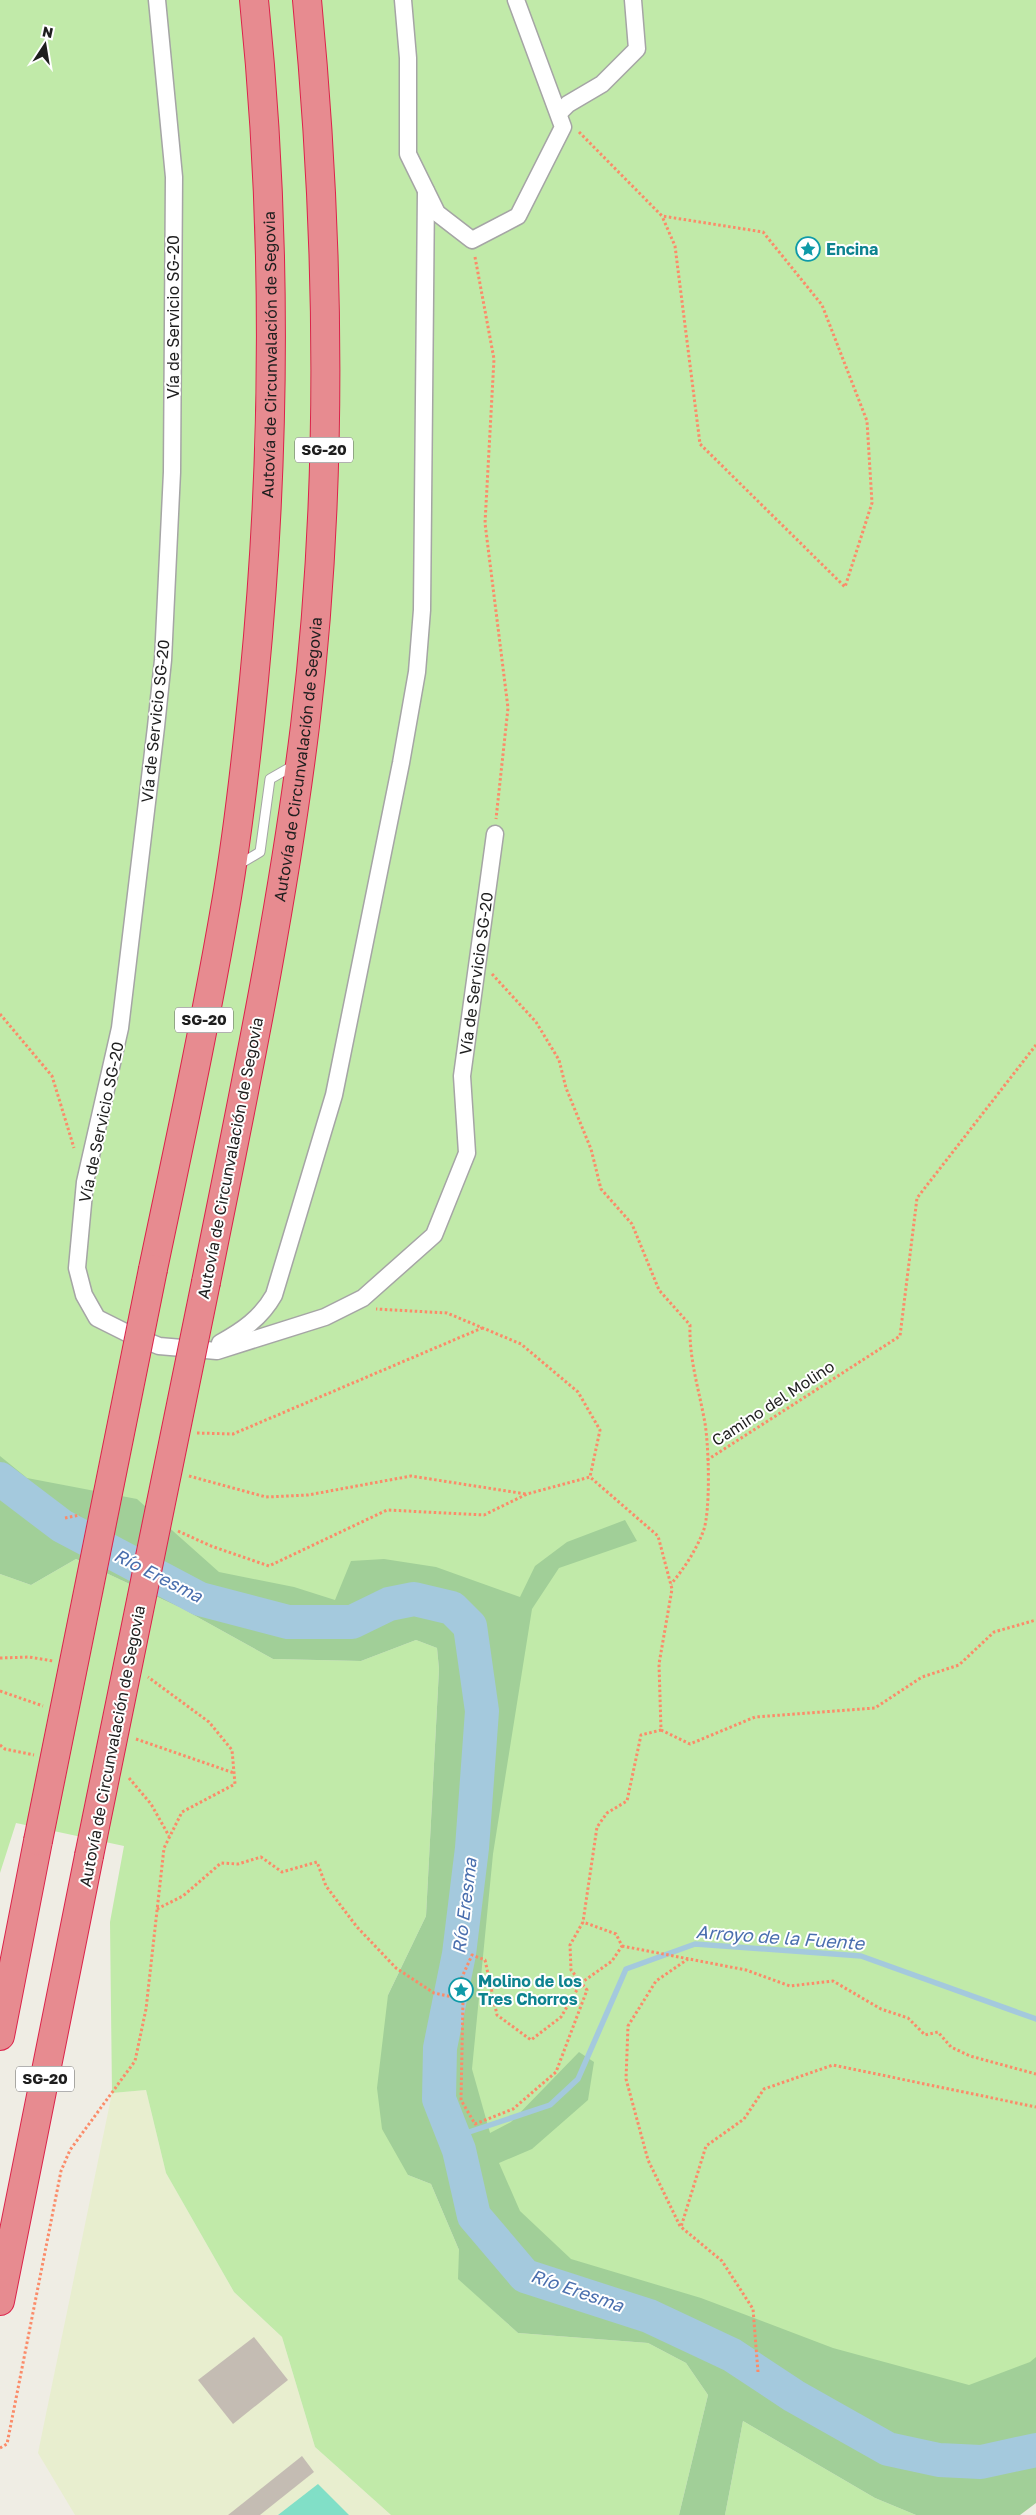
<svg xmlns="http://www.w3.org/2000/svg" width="1036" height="2515" viewBox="0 0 1036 2515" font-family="'Golos Text',sans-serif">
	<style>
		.farmland { fill: #e8eecf }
		.grass { fill: #c1eaa9 }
		.forest { fill: #a1cf98 }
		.pitch { fill: #81dfc7 }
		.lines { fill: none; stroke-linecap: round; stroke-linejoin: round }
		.stream { stroke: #a4c9dd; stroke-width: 5.5 }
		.river { stroke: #a4c9dd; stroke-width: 34 }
		.building { fill: #c4bcb3 }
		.lane-casing { stroke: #a5a5a5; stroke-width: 11 }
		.street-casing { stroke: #a5a5a5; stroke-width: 19 }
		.highway-casing { stroke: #db234a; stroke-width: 30 }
		.path { stroke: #fb8b69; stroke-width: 3; stroke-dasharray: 2.5 2.5; stroke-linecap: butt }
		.lane { stroke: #fff; stroke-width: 9 }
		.street { stroke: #fff; stroke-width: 16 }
		.highway { stroke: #e78b90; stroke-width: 28 }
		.highway-bridge-casing { stroke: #db234a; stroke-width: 30; stroke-linecap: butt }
		.highway-bridge { stroke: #e78b90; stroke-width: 28 }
		.labels { text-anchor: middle; stroke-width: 4; stroke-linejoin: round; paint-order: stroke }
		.shield { fill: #fff; stroke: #626262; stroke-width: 1 }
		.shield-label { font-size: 15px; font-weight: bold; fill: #1e1e1e }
		.culture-label { font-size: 16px; font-weight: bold; fill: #0d838f; stroke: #fff; text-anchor: start }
		.street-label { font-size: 16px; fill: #1e1e1e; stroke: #fff }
		.water-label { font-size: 18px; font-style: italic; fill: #4a6fae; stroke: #fff }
	</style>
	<rect width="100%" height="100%" fill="#efede4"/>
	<path class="farmland" d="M146,2090L166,2173L234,2292L282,2337L315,2447L391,2515H75L38,2453L112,2093Z"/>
	<g class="grass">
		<path d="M0,0H1036V2450L525,2276L459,2150L470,1626L288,1622L0,1479Z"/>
		<path d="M76,1559L181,1608L273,1659L361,1661L416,1640L437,1648L439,1669L426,1916L388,1995L408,2175L431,2184L459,2250V2279L518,2333L648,2343L686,2363L708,2395L679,2515H391L315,2447L282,2337L234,2292L166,2173L146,2090L112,2093L110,1922L124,1846L16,1823L0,1873V1574L31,1585Z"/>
		<path d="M743,2421L875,2498L916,2515H725Z"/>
	</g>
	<path class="forest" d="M0,1456L27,1478L137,1499L219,1572L294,1587L335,1600L351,1561L384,1559L436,1567L520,1597L535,1566L567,1542L625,1520L637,1541L559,1568L532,1609L493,1854L472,2069L490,2133L511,2122L579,2052L594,2062L588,2100L532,2149L499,2163L520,2211L571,2259L701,2298L833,2348L969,2385L1030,2362L1036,2357V2503L1020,2515H916L875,2498L743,2421L725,2515H679L708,2395L686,2363L648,2343L518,2333L458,2279L459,2250L431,2184L408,2175L382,2129L377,2088L388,1995L426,1916L439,1669L437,1648L416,1640L361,1661L273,1659L181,1608L76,1559L31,1585L0,1574Z"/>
	<path class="pitch" d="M318,2484L349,2515H278Z"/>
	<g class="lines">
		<path class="stream" d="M454,2137L550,2105L578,2079L626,1969L695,1944L861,1956L1036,2019"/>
		<path class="river" d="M0,1479L62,1526L200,1599L288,1622H352L389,1604L414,1599L452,1608L470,1626L482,1711L472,1848L459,1954L440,2048L439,2099L459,2150L474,2216L525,2276L649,2316L732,2355L794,2396L888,2449L939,2460L981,2462L1036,2450"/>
	</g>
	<g class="building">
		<path d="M254,2337L288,2380L233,2424L198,2380Z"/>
		<path d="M302,2456L314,2472L260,2515H228Z"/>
	</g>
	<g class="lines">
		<g class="lane-casing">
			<path id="lane" d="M238,865L260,852L270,779L296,764"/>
		</g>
		<g class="street-casing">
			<g id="street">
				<path id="s1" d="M157,0L174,177L172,472L163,660L156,727L120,1028L85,1182L77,1268L84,1295L97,1318L127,1333L159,1346L217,1351L325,1317L363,1298L434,1235L467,1153L462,1076L495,834"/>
				<path d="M403,0L408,58V154L437,213L472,240L518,216L563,127L516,0"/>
				<path d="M560,112L568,104L602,84L637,49L633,0"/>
				<path d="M220,1343C242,1331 261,1318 274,1295L334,1095L401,763L417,672L422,610L426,191"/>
			</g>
		</g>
		<g class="highway-casing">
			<g id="highway">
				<path id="s2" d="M153,1269C179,1145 206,1021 227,897C239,825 247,752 254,680C276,454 277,226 254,0"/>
				<path id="s3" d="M206,1282C243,1097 282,913 305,726C334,485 330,241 307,0"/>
				<path d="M0,2036L38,1841"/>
				<path d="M0,2301L89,1856"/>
			</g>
		</g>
		<g class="path">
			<path d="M579,132L662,216L763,232L822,305L867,421L872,503L845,587L700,444L675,246L662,216"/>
			<path d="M475,257L494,359L485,523L508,708L496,819"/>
			<path d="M492,974L536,1022L559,1060L566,1088L591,1149L601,1189L632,1224L659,1290L690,1325C689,1358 698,1386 704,1418C709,1440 711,1513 703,1532C696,1550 684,1569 671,1584"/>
			<path d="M0,1014L52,1076L74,1148"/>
			<path d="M197,1433L233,1434L482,1328"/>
			<path d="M707,1460L900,1336L917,1198L1036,1045"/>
			<path d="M189,1476L266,1497L308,1495L411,1476L526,1494"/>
			<path d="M65,1518L80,1515"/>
			<path d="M178,1531L211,1546L269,1566L387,1510L484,1515L527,1494L590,1477L600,1430L578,1392L521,1344L447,1313L376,1309"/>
			<path d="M0,1658L29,1657L53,1661"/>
			<path d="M0,1691L43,1706"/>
			<path d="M661,1730L690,1744L755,1717L875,1708L922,1677L959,1665L994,1632L1036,1620"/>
			<path d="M136,1739L234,1773"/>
			<path d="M0,1745L5,1749L34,1755"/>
			<path d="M129,1778L151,1804L169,1836"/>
			<path d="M157,1909L183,1896L221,1863L238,1864L261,1857L282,1872L317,1862L326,1886L357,1927L396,1968L434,1993L463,1999L461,2100L475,2124L513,2109L556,2072L587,1990L571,1970L570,1945L583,1922L597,1827L607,1813L627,1801L641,1735L661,1730L659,1664L672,1589L658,1536L590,1477"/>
			<path d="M622,1946L746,1970L790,1986L833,1981L881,2009L908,2018L925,2035L938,2032L951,2047L970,2056L1036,2074"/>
			<path d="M453,1997L472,1955L485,1960L497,2015L531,2040L561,2017L581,1983L612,1961L622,1946L616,1934L583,1922"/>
			<path d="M680,2226L648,2160L626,2079L628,2026L656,1981L688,1959"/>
			<path d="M758,2372L753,2309L722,2261L681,2227L706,2146L744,2119L764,2089L833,2065L1036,2107"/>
			<path d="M0,2448L7,2444L61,2171L70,2150L135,2061L146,2009L164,1848L182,1812L235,1784L232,1750L209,1722L148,1677"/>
		</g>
		<use href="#lane" class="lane"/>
		<use href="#street" class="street"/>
		<use href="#highway" class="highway"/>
		<g class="highway-bridge-casing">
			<g id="highway-bridge">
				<path d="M38,1841L153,1269"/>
				<path d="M89,1856L206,1282"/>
			</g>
		</g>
		<use href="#highway-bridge" class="highway-bridge"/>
	</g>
	<defs>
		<g id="sight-ring" transform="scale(1.25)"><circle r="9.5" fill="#fff" stroke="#0f9aa8" stroke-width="1.5"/><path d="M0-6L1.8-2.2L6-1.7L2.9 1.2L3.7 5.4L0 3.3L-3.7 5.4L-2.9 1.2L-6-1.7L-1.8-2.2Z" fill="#0f9aa8"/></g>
	</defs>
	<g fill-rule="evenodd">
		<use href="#sight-ring" x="808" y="249"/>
		<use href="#sight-ring" x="461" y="1990"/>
	</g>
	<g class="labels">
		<g class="shield">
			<rect x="295" y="437.5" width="58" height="25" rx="4"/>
			<rect x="175" y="1007.5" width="58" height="25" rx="4"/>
			<rect x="16" y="2066.5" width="58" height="25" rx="4"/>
		</g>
		<g class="shield-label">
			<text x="324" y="455">SG-20</text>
			<text x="204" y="1025">SG-20</text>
			<text x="45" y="2084">SG-20</text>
		</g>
		<g class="culture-label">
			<text x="826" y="255">Encina</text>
			<text x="478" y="1987">Molino de los<tspan x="478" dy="18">Tres Chorros</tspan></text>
		</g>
		<g class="street-label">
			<text transform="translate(173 317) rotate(-90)" y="6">Vía de Servicio SG-20</text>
			<text dy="6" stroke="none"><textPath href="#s2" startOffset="924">Autovía de Circunvalación de Segovia</textPath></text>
			<text transform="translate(155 721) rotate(-84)" y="6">Vía de Servicio SG-20</text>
			<text dy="6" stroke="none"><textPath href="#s3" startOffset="531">Autovía de Circunvalación de Segovia</textPath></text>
			<text dy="6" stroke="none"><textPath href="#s1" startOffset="1976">Vía de Servicio SG-20</textPath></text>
			<text transform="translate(101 1122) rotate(-78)" y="6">Vía de Servicio SG-20</text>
			<text transform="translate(230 1158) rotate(-79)" y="6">Autovía de Circunvalación de Segovia</text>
			<text transform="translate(773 1403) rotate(-33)" y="6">Camino del Molino</text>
			<text transform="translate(112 1746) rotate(-79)" y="6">Autovía de Circunvalación de Segovia</text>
		</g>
		<g class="water-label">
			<text transform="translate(158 1576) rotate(27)" y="6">Río Eresma</text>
			<text transform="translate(465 1906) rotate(-83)" y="6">Río Eresma</text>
			<text transform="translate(780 1938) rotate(4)" y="6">Arroyo de la Fuente</text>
			<text transform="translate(577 2291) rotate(19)" y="6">Río Eresma</text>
		</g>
	</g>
	<g transform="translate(45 45) rotate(12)" stroke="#ffffff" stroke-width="4" paint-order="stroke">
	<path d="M0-4L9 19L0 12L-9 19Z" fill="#1e1e1e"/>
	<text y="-8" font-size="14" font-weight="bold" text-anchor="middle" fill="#1e1e1e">N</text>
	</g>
</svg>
